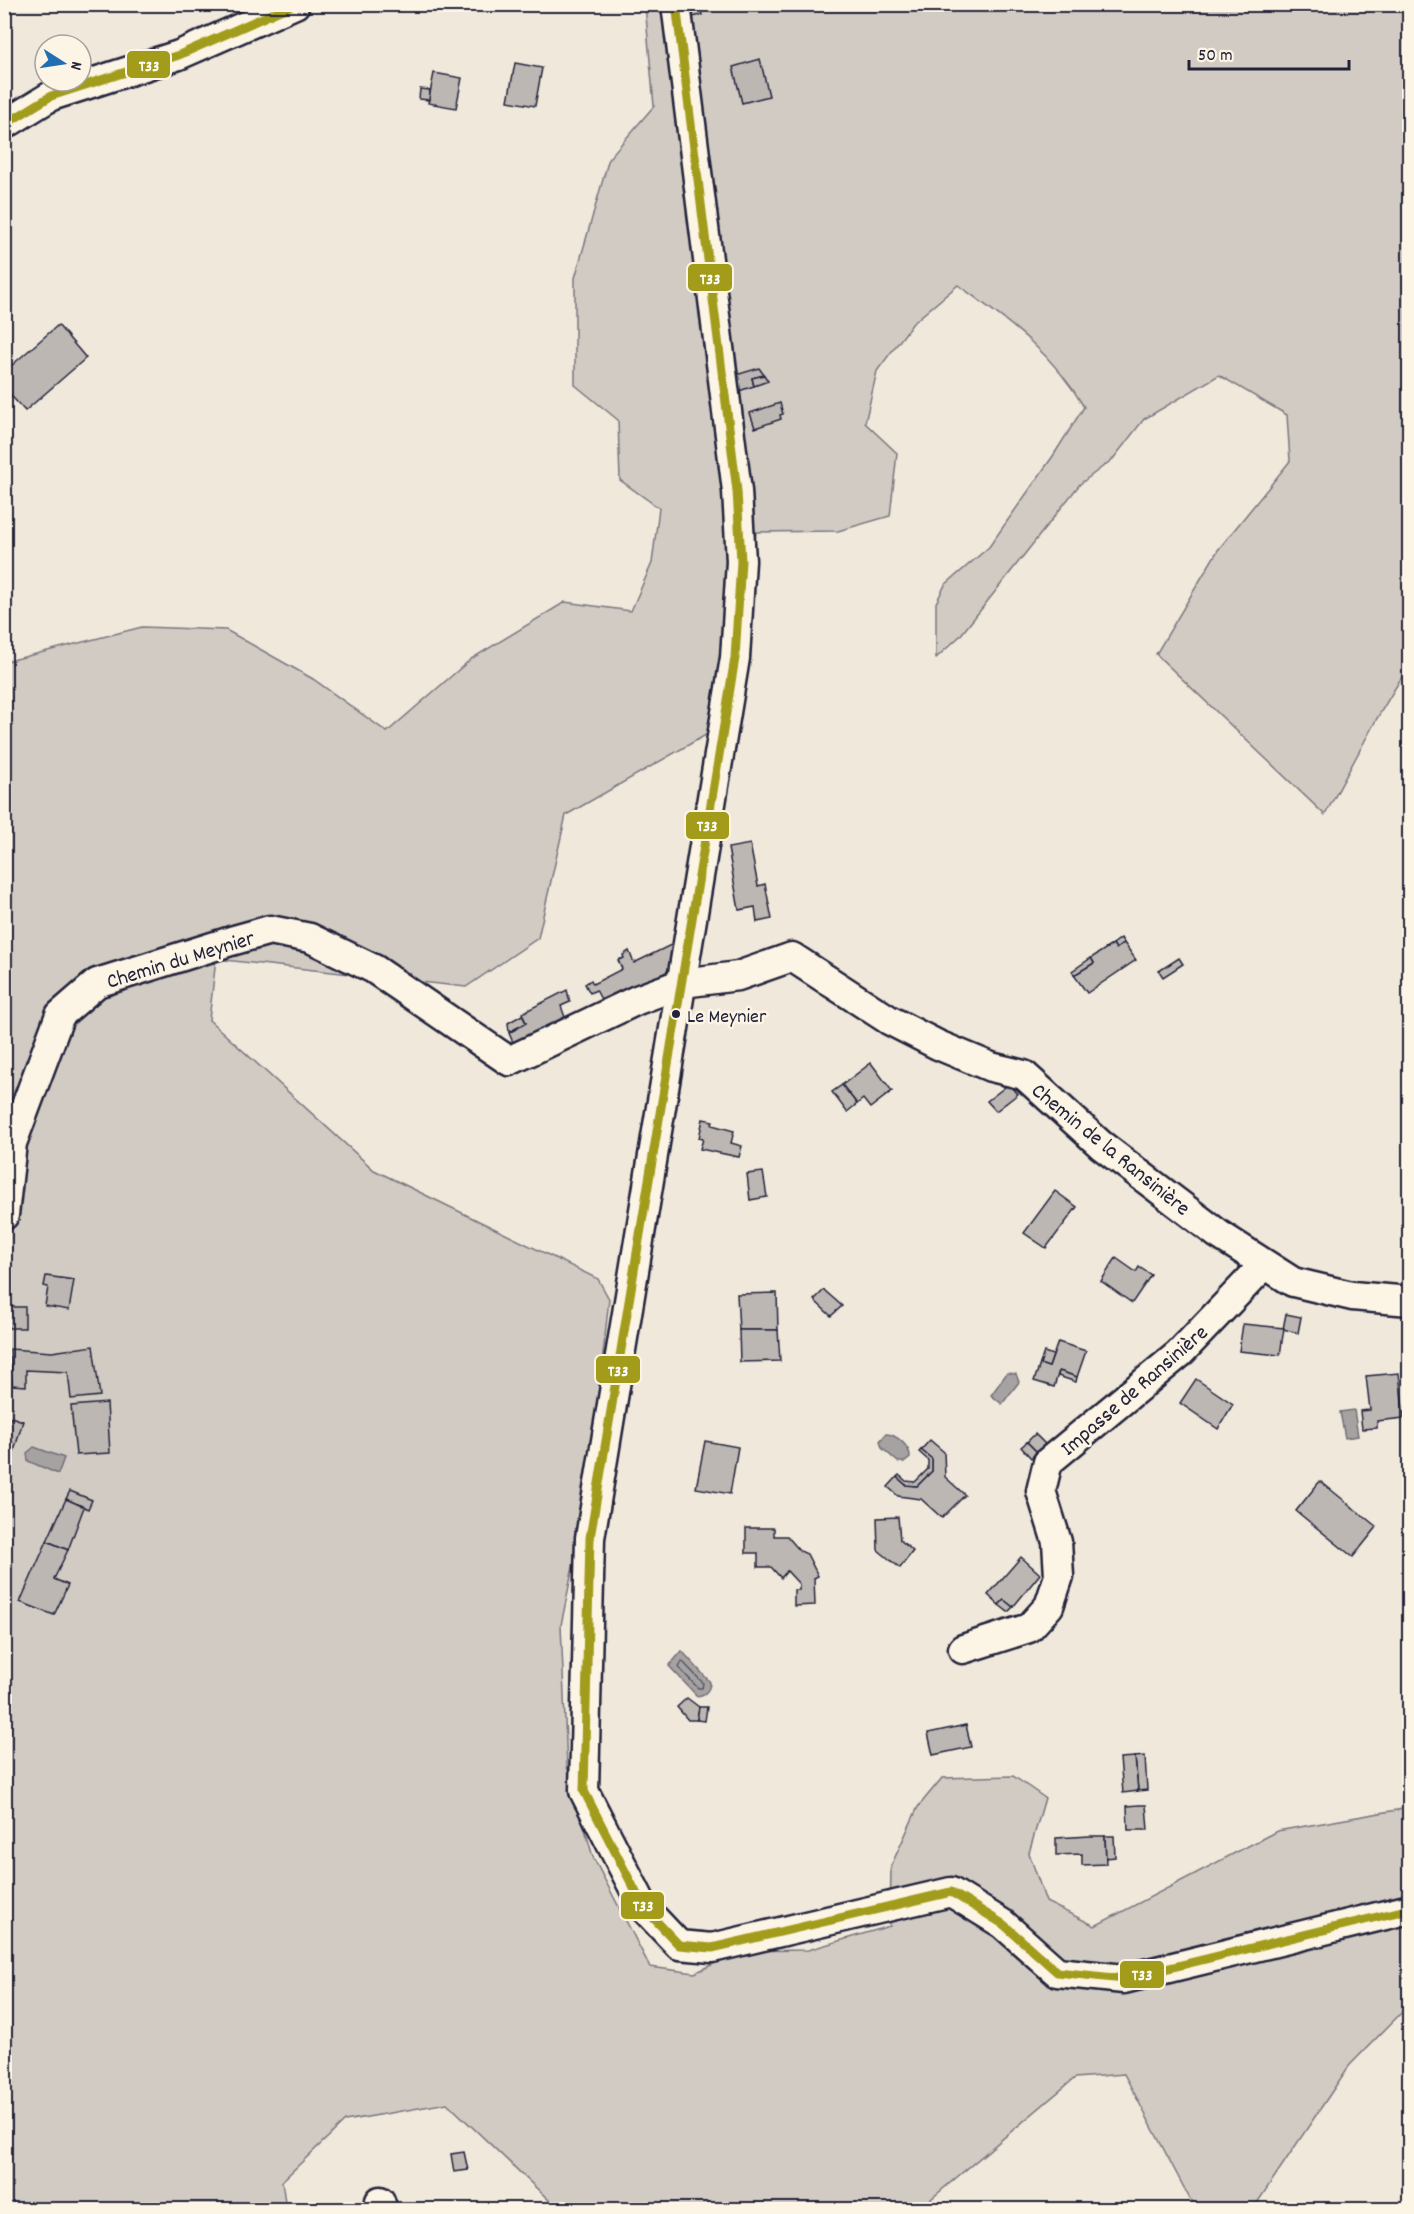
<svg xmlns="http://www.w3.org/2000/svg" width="1414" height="2214" viewBox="0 0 1414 2214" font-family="Dekko,sans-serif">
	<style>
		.green { fill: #d1cbc3; stroke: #7a767f; stroke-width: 1.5 }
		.water { fill: #a6a2a2; stroke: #716f79; stroke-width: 1.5 }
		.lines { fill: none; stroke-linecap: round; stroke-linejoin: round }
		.shore { stroke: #575564; stroke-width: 1.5 }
		.building { fill: #bcb7b3; stroke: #22223b; stroke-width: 1.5 }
		.minor-casing { stroke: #22223b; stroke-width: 33 }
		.minor { stroke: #fcf5e5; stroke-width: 28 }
		.bus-1-casing { stroke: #fcf5e5; stroke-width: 14 }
		.bus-1 { stroke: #a29c1a; stroke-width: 9 }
		.bus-dot { fill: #22223b; stroke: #fcf5e5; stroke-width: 2 }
		.labels { text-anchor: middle; stroke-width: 5; stroke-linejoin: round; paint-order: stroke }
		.bus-label { font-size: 20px; fill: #22223b; stroke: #fcf5e5; text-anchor: start }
		.street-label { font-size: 22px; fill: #22223b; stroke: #fcf5e5 }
		.line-badge { stroke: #fcf5e5; stroke-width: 2 }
		.badge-label { font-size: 16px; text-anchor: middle; font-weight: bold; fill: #fff }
	</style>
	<rect width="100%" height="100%" fill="#efe8db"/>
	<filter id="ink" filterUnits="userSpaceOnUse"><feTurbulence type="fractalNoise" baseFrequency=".0167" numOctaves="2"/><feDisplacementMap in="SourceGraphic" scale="12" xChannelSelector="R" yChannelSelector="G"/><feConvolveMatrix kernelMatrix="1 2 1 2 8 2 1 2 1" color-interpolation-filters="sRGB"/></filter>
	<g filter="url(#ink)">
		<path class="green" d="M645,5H1409V665L1376,720L1325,815L1156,654L1218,550L1290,461L1287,415L1219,375L1144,419L1113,459L1080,484L960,636L936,658V603L945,585L989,547L1053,456L1084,407C1051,351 1009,322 958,285L913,323L877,371L865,423L897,453L890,516L838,531L756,532L739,716L566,815L538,938L466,987L216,959L209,1020L374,1170L598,1279L609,1299L588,1494L561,1625L567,1767L593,1857L650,1967L695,1973L740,1951L808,1950L890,1926L891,1866L918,1807L942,1778L1013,1776L1045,1798L1029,1853L1046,1902L1095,1926L1277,1831L1409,1808V2005L1349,2066L1253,2209H1202L1190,2199L1124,2074L1075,2078L919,2209H575L551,2202L447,2103L345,2121L282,2181L286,2209H5L4,662L142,627L226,630L313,679L387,732L471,659L565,602L631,611L652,563L659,508L620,480L618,420L575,385V278L609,158L654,106Z"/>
		<g class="water">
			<path d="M1007,1373L1016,1374L1019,1382L1002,1404L991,1395Z"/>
			<path d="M1354,1410L1358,1436L1345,1438L1340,1412Z"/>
			<path d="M886,1434C896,1434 911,1447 910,1458L905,1462H898L882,1448L880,1441Z"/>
			<path d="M34,1447L64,1458L58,1474L28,1461L27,1453Z"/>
			<path d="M682,1651L710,1682C710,1690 705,1695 697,1696L669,1666Z"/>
		</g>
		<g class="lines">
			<path class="shore" d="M682,1661L703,1683L702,1688H698L679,1668Z"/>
		</g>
		<g class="building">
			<path d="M690,4H700L702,15L692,17Z"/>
			<path d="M760,59L769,96L742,103L733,67Z"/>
			<path d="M515,63L542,68L535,106L508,101Z"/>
			<path d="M434,73L462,78L456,108L428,103Z"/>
			<path d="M420,89L430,90L429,100L419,99Z"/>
			<path d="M58,325L86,358L25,411L4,388V372Z"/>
			<path d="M759,368L764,375L752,378L754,386L739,391L736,375Z"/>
			<path d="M764,375L768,381L754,386L752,378Z"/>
			<path d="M780,403L783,414L780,415L781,419L755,428L750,413Z"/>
			<path d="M750,844L758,886L765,884L772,919L757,922L755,907L739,910L728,848Z"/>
			<path d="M1121,938L1124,943L1116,949L1113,944Z"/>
			<path d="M681,940L678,960L669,964L670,970L604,1005L596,990L590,993L585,984L591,980L593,984L622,969L618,960L624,958L623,955L629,951L634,963Z"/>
			<path d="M1124,943L1136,960L1087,993L1074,975L1094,963L1091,958L1113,944L1116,949Z"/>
			<path d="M1091,958L1094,963L1074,975L1072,971Z"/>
			<path d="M1179,958L1183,964L1163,977L1159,971Z"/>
			<path d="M567,990L570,1002L561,1006L566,1020L514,1045L509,1033L526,1023L522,1013Z"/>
			<path d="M522,1015L526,1023L509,1032L508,1023Z"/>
			<path d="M871,1063L892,1091L870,1108L863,1099L857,1104L842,1085Z"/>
			<path d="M1009,1084L1018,1094L996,1111L987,1101Z"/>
			<path d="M842,1085L857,1104L847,1112L832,1092Z"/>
			<path d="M703,1119L713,1121L712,1125L734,1131L731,1143L742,1146L739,1157L700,1149L703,1139L699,1138Z"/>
			<path d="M763,1172L767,1197L750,1200L747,1174Z"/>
			<path d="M1055,1191L1077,1207L1046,1248L1024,1233Z"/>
			<path d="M1116,1258L1136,1272L1139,1267L1151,1275L1132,1303L1101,1281Z"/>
			<path d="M46,1276L74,1280L69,1310L45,1306L48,1287L44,1286Z"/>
			<path d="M824,1290L842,1306L831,1316L814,1300Z"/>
			<path d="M777,1293L778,1330H739L737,1294Z"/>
			<path d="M7,1307H25V1328H8Z"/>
			<path d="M1286,1314L1301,1317L1298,1333L1283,1329Z"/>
			<path d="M1243,1324L1284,1328L1280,1355L1239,1351Z"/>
			<path d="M739,1330H778L780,1361L740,1362Z"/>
			<path d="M1058,1342L1086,1351L1077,1377L1059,1371L1054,1387L1034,1381L1040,1364L1049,1367Z"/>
			<path d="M93,1346L100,1396L71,1399L68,1372L26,1370V1386L12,1385L10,1349L52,1352Z"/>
			<path d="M1044,1352L1053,1355L1049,1367L1040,1364Z"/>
			<path d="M1059,1371L1077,1377L1076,1382L1058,1376Z"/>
			<path d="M1399,1373L1404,1418L1377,1421V1428L1362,1429L1360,1411L1370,1410L1366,1376Z"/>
			<path d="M1196,1379L1233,1404L1218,1429L1180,1403Z"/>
			<path d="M107,1403L110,1453L76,1455L71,1406Z"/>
			<path d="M11,1417L23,1421L10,1465L4,1463V1436Z"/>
			<path d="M1035,1434L1046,1445L1037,1452L1027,1442Z"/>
			<path d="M930,1440L944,1452L945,1477L965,1495L942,1518L921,1499L898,1496L888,1487L897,1477L906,1485L917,1486L932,1471V1459L921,1450Z"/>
			<path d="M705,1441L738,1447L730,1494L696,1488Z"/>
			<path d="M1027,1442L1037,1452L1031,1458L1021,1447Z"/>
			<path d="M921,1450L932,1459V1471L917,1486L906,1485L897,1477L899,1475L906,1481L915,1482L928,1469V1460L919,1452Z"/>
			<path d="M1320,1481L1377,1527L1353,1557L1296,1511Z"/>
			<path d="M70,1491L92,1500L88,1509L66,1499Z"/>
			<path d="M66,1499L84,1507L68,1550L47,1541Z"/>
			<path d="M898,1517L900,1540L913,1551L900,1568L878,1550L877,1518Z"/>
			<path d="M746,1528H774V1536H787L800,1551L807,1554L818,1576L814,1578L815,1605L794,1606V1590H799V1584L787,1571L781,1578L771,1567H758V1553H746Z"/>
			<path d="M47,1541L68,1550L54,1579L68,1585L54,1615L20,1602Z"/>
			<path d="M1021,1557L1040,1574L1013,1607L1004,1600L999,1605L988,1595Z"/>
			<path d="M1004,1600L1013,1607L1008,1612L999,1605Z"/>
			<path d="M687,1698L699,1707L697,1720H688L677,1707Z"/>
			<path d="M699,1707H707L705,1721L697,1720Z"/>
			<path d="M966,1725L971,1747L933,1755L928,1733Z"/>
			<path d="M1145,1756L1147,1790L1138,1791L1135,1757Z"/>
			<path d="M1135,1757L1138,1791L1123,1793L1120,1758Z"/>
			<path d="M1139,1805H1146L1148,1830H1128L1127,1806Z"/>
			<path d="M1090,1836H1105L1106,1864L1082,1865V1854L1056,1855V1838Z"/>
			<path d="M1105,1836H1114L1115,1857L1106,1858Z"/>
			<path d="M464,2152L468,2170L454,2172L451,2154Z"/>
		</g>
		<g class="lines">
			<g class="minor-casing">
				<g id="minor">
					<path d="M676,4L737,491L741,561L735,658L590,1538L584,1791L644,1908L679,1945L712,1948L951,1892L1003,1924L1057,1972L1124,1979L1410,1909"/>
					<path d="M4,125L51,96L179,55L295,4"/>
					<path d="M4,1215L12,1143L60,1015L97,983L231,941L270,930L310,938L374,969L509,1061L637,1000L683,983L738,976L792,957L889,1020L938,1045L991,1067L1024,1075L1101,1145L1218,1234L1293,1282L1352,1296L1410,1301"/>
					<path d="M963,1649L1029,1628L1049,1606L1059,1576L1057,1542L1041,1491L1048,1462L1179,1354L1264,1265"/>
					<path d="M380,2201L383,2210"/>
				</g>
			</g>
			<use href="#minor" class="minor"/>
			<g class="bus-1-casing">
				<g id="bus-1">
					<path d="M676,4L737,491L741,561L735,658L590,1538L584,1791L644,1908L679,1945L712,1948L951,1892L1003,1924L1057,1972L1124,1979L1410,1909"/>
					<path d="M4,125L51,96L179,55L294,4"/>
				</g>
			</g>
			<use href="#bus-1" class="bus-1"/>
		</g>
	</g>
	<circle class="bus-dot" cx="676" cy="1014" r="5"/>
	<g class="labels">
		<g class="bus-label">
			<text x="687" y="1022">Le Meynier</text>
		</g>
		<g class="street-label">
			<text transform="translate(180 958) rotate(-17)" y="8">Chemin du Meynier</text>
			<text transform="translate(1112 1148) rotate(39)" y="8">Chemin de la Ransinière</text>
			<text transform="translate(1133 1389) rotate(-41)" y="8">Impasse de Ransinière</text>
		</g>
	</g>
	<g class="line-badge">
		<rect x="126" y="50" width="45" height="29" rx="6" fill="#a29c1a"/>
		<rect x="687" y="263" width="46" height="29" rx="6" fill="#a29c1a"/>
		<rect x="685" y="811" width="45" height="29" rx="6" fill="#a29c1a"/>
		<rect x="595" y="1355" width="46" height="29" rx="6" fill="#a29c1a"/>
		<rect x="620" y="1891" width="45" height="29" rx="6" fill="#a29c1a"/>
		<rect x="1119" y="1960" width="46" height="29" rx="6" fill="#a29c1a"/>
	</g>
	<g class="badge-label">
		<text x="149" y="71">T33</text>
		<text x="710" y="284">T33</text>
		<text x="707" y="831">T33</text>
		<text x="618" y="1376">T33</text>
		<text x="643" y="1911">T33</text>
		<text x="1142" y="1980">T33</text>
	</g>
	<rect width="1414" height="2214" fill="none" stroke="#fcf5e5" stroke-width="24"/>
	<rect x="12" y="12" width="1390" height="2190" fill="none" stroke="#22223b" stroke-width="2" filter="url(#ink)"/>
	<g transform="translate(63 63) rotate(102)"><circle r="28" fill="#fcf5e5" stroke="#a5a1a1" stroke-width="1.5"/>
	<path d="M0-4.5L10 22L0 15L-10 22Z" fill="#1f6fb2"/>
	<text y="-9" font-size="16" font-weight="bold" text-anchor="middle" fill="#22223b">N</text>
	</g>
	<path d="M1189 60v9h160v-9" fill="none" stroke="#22223b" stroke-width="3"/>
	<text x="1198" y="60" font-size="18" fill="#22223b" stroke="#fcf5e5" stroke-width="4.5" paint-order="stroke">50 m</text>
</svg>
